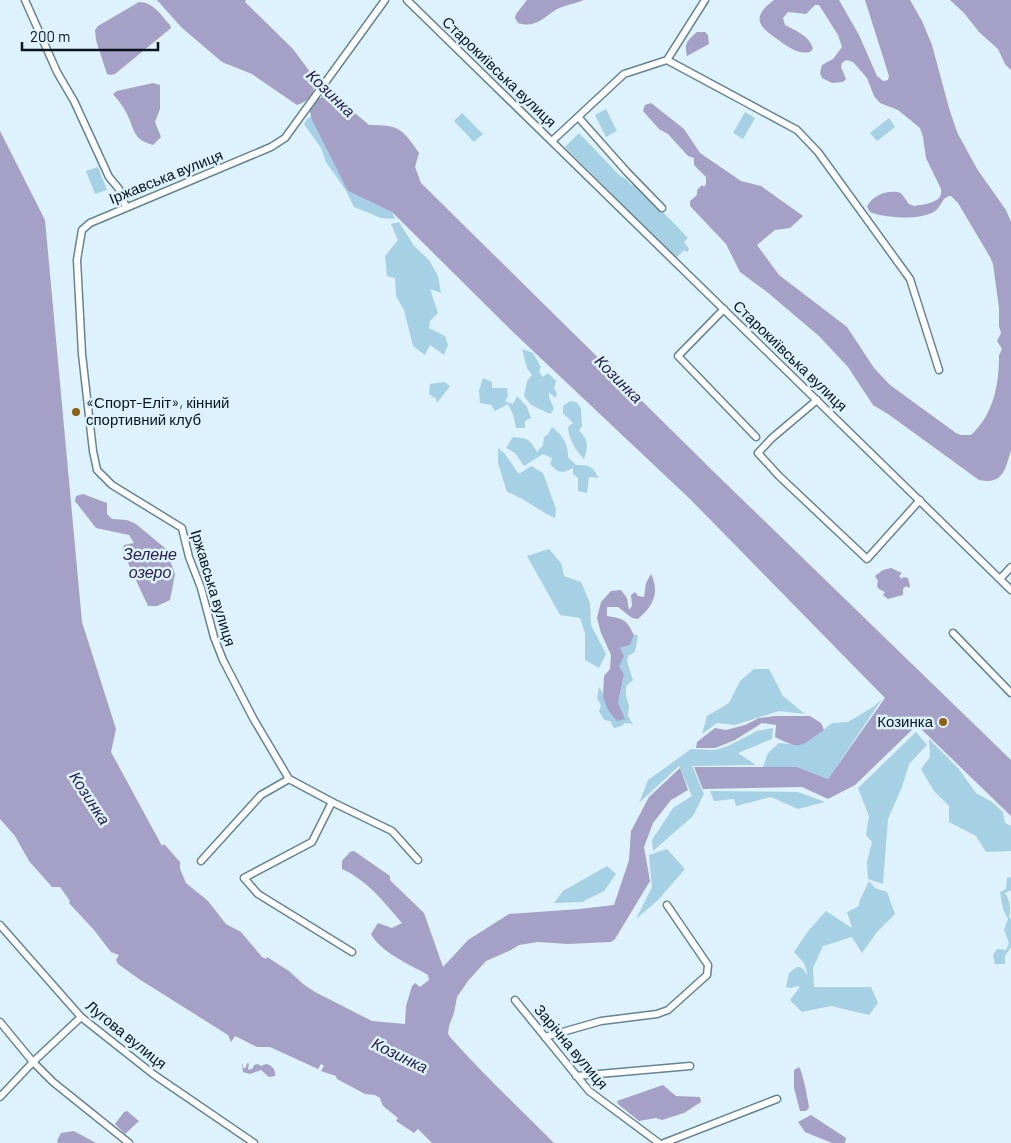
<svg xmlns="http://www.w3.org/2000/svg" width="1011" height="1143" viewBox="0 0 1011 1143" font-family="Barlow,sans-serif">
	<style>
		.green { fill: #a6d0e4 }
		.water { fill: #a4a0c6 }
		.lines { fill: none; stroke-linecap: round; stroke-linejoin: round }
		.minor-casing { stroke: #658593; stroke-width: 9 }
		.minor { stroke: #fff; stroke-width: 6 }
		.poi-dot { fill: #91620e; stroke: #ddf2fc; stroke-width: 2 }
		.labels { text-anchor: middle; stroke-width: 5; stroke-linejoin: round; paint-order: stroke }
		.street-label { font-size: 15px; fill: #09151b; stroke: #ddf2fc }
		.poi-label { font-size: 15px; fill: #09151b; stroke: #ddf2fc; text-anchor: start }
		.water-label { font-size: 16px; font-style: italic; fill: #2b2051; stroke: #ddf2fc }
	</style>
	<rect width="100%" height="100%" fill="#ddf2fc"/>
	<g class="green">
		<path d="M606,109L617,131L606,137L595,115Z"/>
		<path d="M745,112L755,118L743,139L733,133Z"/>
		<path d="M462,113L483,134L474,142L454,121Z"/>
		<path d="M313,115L348,191L392,212L395,219L381,218L354,207L345,189L326,162L321,148L304,124L307,119Z"/>
		<path d="M889,118L895,127L877,141L870,133Z"/>
		<path d="M579,133L621,177H623L632,185L636,184L688,238L684,242L689,249L687,252L684,250L676,258L565,147Z"/>
		<path d="M98,167L107,190L95,194L86,171Z"/>
		<path d="M399,222L414,246L429,260L438,276L441,293L430,289L438,313L430,321L429,328L445,336L448,345L444,355L430,345L425,355L413,346L404,310L396,296L395,278L387,276L385,256L398,240L391,224Z"/>
		<path d="M522,349L533,353L541,367L539,372L543,377L548,373L556,381L554,388L557,394L555,398L549,392V397L554,409L550,414L531,405L524,396L527,381L532,375L527,368Z"/>
		<path d="M483,378L492,382V388H507L508,396L505,401L513,404L517,396L527,407L531,418L525,421V428H516L513,414L508,404L495,411L491,405L480,403L479,391Z"/>
		<path d="M444,382L450,386L437,403L436,399L429,394L430,384Z"/>
		<path d="M570,401L576,402L581,408L582,426L579,431C589,439 588,448 584,459C575,449 569,440 568,427L573,423L563,413V406Z"/>
		<path d="M552,427C563,436 568,443 568,457L576,465C590,465 592,466 599,478L589,477L587,493L578,491V478L573,474V468L564,472L557,471L550,464L552,458L543,454L524,466L515,453L506,448L513,437C527,438 530,439 537,452L543,445L544,437L548,434Z"/>
		<path d="M498,448L505,454L519,474L531,466L543,473L556,509L555,518C539,511 524,498 507,492L498,463Z"/>
		<path d="M549,549L561,563L564,576L581,582L590,603L591,625L606,654L599,668L585,660V633L580,618L560,615L527,556Z"/>
		<path d="M634,635H638L635,652L628,656L627,661L633,680L626,686V696L629,706L628,716L633,724L625,723L621,726L614,728L610,721L604,720L599,711L601,706L597,698L599,687L603,693V697L618,703L624,676L619,666L620,648L630,645Z"/>
		<path d="M754,669H769L783,696L805,714L779,711L735,725L717,723L702,734L707,716L729,703L740,681Z"/>
		<path d="M882,699L828,779L797,767H763L768,753L779,743L789,744L814,737L832,723L848,722L873,707Z"/>
		<path d="M773,728L772,739L738,753L756,765L692,766L704,794L693,816L653,851L652,840L673,808L692,796L679,766L639,803L648,780L691,749L715,750L728,746L757,731Z"/>
		<path d="M916,732L927,745L909,764L902,787L888,819L883,884L868,879L867,862L872,842L866,835L869,816L858,788Z"/>
		<path d="M929,739L958,768L976,793L992,802L1003,812L1005,823L1011,826V851L986,852L976,836L949,822V806L934,791L921,769L930,757Z"/>
		<path d="M710,791L798,792L825,802L798,809L771,797L736,806L734,799L714,801Z"/>
		<path d="M667,849L685,869L658,900L636,919L652,887L649,855Z"/>
		<path d="M607,866L616,874L604,891L582,902L554,903L563,891Z"/>
		<path d="M1011,877V890L1004,894H1006C1010,902 1011,908 1009,917L1011,919V947L1005,956V964H995L993,955L997,949L1006,950L1009,943L1004,930L1008,919L1003,909L1000,892L1006,889L1007,878Z"/>
		<path d="M869,881L875,888L887,892L895,914L877,932L862,953L852,937L823,946L813,968L814,987H871L878,1003L869,1015L831,1006L802,1012L790,1000L800,987L797,986L791,988L786,987L789,973L797,967H801L808,975L804,963L794,952L809,930L826,911L852,928L847,912L859,906V902Z"/>
	</g>
	<g class="water">
		<path d="M157,0H246L245,2L293,49L316,80C314,93 310,101 297,105L252,74L222,62L181,27Z"/>
		<path d="M527,0H584C575,4 565,5 557,9C544,17 535,29 518,23L515,18L516,14Z"/>
		<path d="M774,0H839L859,35L877,76L883,81L888,80L889,76L865,0H910L922,21L932,45L949,108L957,132L977,169L1006,210L1011,222V450C1005,470 1003,485 979,480L888,414L873,405L848,367L819,336L767,292L740,272L726,244L690,206V201L697,195V190L702,185L704,187L706,184V177L694,165V158L688,156L668,134L659,129L643,111L645,105L651,103L684,129L700,153L741,181L761,186L803,216L790,228L775,230L757,245L779,275L847,327L874,368L890,385L956,433L961,435H971C994,414 999,384 999,355L1002,349L997,341L1001,333L999,326V308L993,264L990,257L958,203L951,196C942,196 942,206 935,211C920,221 885,218 870,212L867,207C872,195 889,189 901,193L909,204L914,206C924,204 944,203 941,189L926,158L923,137L920,128L898,110L880,103L874,96L867,78L853,62L846,60L842,63L841,67L846,79L843,82L832,83L822,78L820,73L822,65L833,59L842,47L838,35L819,5H815L806,14L788,12L783,18L785,25C796,31 810,36 813,49L810,52C798,55 787,46 777,39C758,26 751,17 774,0Z"/>
		<path d="M950,0H1011V70L1005,64L998,49L979,32L964,13Z"/>
		<path d="M139,2C153,2 161,15 170,25L171,28L115,74L111,75L107,74L96,40L95,30L98,26Z"/>
		<path d="M697,32H705L708,35L709,44L687,56C684,43 687,41 697,32Z"/>
		<path d="M153,83L160,85V109L155,122L161,137L153,145C132,139 135,130 127,114C124,107 118,100 113,94L117,91Z"/>
		<path d="M328,90L369,125C399,125 402,128 419,153L415,167L421,183L717,475L1011,760V816L917,725L855,785L828,799L802,787L703,789L694,767H797L828,779L885,698L691,500L513,332L392,212L348,191L312,120L309,108L316,98H321Z"/>
		<path d="M0,131L45,220L82,622L116,729L111,752L162,846L164,844L180,862V869L186,883L208,901L226,924L241,932L262,957L266,959L267,957L289,971L303,984L315,992L372,1021L405,1024L406,1006L412,986L415,983L420,987L429,980L428,975C411,965 380,952 371,934L378,923L392,928L402,923C384,902 367,880 342,869V861L350,852L354,851L390,876V880L396,886L424,913L443,967L468,940L509,914L580,909L614,905L629,860L631,831L649,797L680,768L688,790L671,800L653,823L644,847L650,881L615,939L611,942L568,944L538,942L519,945L511,950L486,961L468,981L457,997L454,1013L449,1026L448,1034L450,1037C483,1074 519,1108 554,1143H432L418,1129L414,1133L396,1121L398,1118L383,1106L380,1098L375,1095L365,1094L337,1079L336,1076L321,1071L324,1066L321,1064L318,1069L270,1047H257L235,1036L231,1042L228,1035L139,979L118,964L116,960L119,955L111,952L94,930L69,903L70,901L60,887H52L29,861L15,836L0,819Z"/>
		<path d="M83,494L107,503V514L112,519L127,520L136,524L166,549L175,574L170,600L157,606H148L122,550L124,545L134,543L129,535L96,528L75,501L76,496Z"/>
		<path d="M891,568L902,573L899,576L902,579L903,577L908,578L910,586L909,588L906,586L903,589V595L888,599L883,595L885,592L879,589L877,586L878,581L875,576L883,570Z"/>
		<path d="M651,574C660,593 653,606 638,619L632,618L618,607H607V616C624,619 626,619 634,635L630,645L620,648L624,656L619,666L624,675L618,703L625,719L617,721L608,710L603,697L604,676L610,669L611,655L601,633L597,618L601,602L611,591L621,590L627,598L629,610L632,606L631,595L635,592L638,596L644,597L646,583Z"/>
		<path d="M775,716H810L821,723L824,730C799,746 803,751 775,737L776,725L762,723L735,740L715,748H696L697,742L715,728L726,730L745,725L759,718Z"/>
		<path d="M247,1063L249,1064L248,1069L249,1070L253,1068L254,1065L258,1064L261,1066L266,1064C272,1065 276,1070 275,1076L269,1077L261,1070L250,1074L243,1072L242,1065L243,1064V1068H245L246,1067Z"/>
		<path d="M799,1067C803,1073 808,1100 809,1108L806,1111H800L794,1088V1070Z"/>
		<path d="M663,1085L676,1096L700,1097L701,1102L684,1113L662,1120L656,1118L639,1121L618,1104L617,1101Z"/>
		<path d="M127,1111L139,1121L125,1134L115,1124L124,1112Z"/>
		<path d="M811,1115L846,1138L845,1143H832L805,1132L798,1122Z"/>
		<path d="M74,1131L96,1143H58L57,1141L61,1133Z"/>
	</g>
	<g class="lines">
		<g class="minor-casing">
			<g id="minor">
				<path d="M25,0L57,72L74,101L109,177L119,189L126,207"/>
				<path d="M407,0L1011,590"/>
				<path d="M667,60L797,130L818,152L910,279L939,370"/>
				<path d="M579,118L627,172L662,208"/>
				<path d="M552,141L624,74L667,60L705,0"/>
				<path d="M724,309L678,356L756,437"/>
				<path d="M817,400L772,438L758,453L779,476L867,559L920,500"/>
				<path d="M1000,579L1011,567"/>
				<path d="M953,633L1011,693"/>
				<path d="M332,802L392,831L418,860"/>
				<path d="M201,861L261,795L289,779"/>
				<path d="M0,925L81,1017L153,1074L254,1143"/>
				<path d="M352,952L258,894L244,878L312,842L332,802L289,779L253,718L223,660L214,637L201,588L189,557L182,528L112,485L97,470L93,451L82,354L77,260L82,230L90,223L271,147L285,138L385,0"/>
				<path d="M515,1000L589,1091L659,1143"/>
				<path d="M0,1022L33,1062L53,1082L129,1143"/>
				<path d="M545,1037L601,1021L657,1014L668,1010L707,975L708,965L667,905"/>
				<path d="M576,1076L690,1066"/>
				<path d="M0,1097L33,1062L81,1017"/>
				<path d="M664,1143L777,1099"/>
			</g>
		</g>
		<use href="#minor" class="minor"/>
	</g>
	<g class="poi-dot">
		<circle cx="76" cy="412" r="5"/>
		<circle cx="943" cy="722" r="5"/>
	</g>
	<g class="labels">
		<g class="street-label">
			<text transform="translate(499 72) rotate(44)" y="5">Старокиївська вулиця</text>
			<text transform="translate(166 177) rotate(-22)" y="5">Іржавська вулиця</text>
			<text transform="translate(790 356) rotate(44)" y="5">Старокиївська вулиця</text>
			<text transform="translate(213 588) rotate(73)" y="5">Іржавська вулиця</text>
			<text transform="translate(126 1035) rotate(39)" y="5">Лугова вулиця</text>
			<text transform="translate(571 1047) rotate(50)" y="5">Зарічна вулиця</text>
		</g>
		<g class="poi-label">
			<text x="86" y="408">«Спорт-Еліт», кінний<tspan x="86" dy="17">спортивний клуб</tspan></text>
			<text x="933" y="727" text-anchor="end">Козинка</text>
		</g>
		<g class="water-label">
			<text transform="translate(331 93) rotate(44)" y="6">Козинка</text>
			<text transform="translate(619 379) rotate(45)" y="6">Козинка</text>
			<text x="150" y="560">Зелене<tspan x="150" dy="18">озеро</tspan></text>
			<text transform="translate(90 798) rotate(57)" y="6">Козинка</text>
			<text transform="translate(400 1055) rotate(26)" y="6">Козинка</text>
		</g>
	</g>
	<path d="M22 42v8h136v-8" fill="none" stroke="#09151b" stroke-width="2.5"/>
	<text x="30" y="42" font-size="15" fill="#09151b" stroke="#ddf2fc" stroke-width="4" paint-order="stroke">200 m</text>
</svg>
